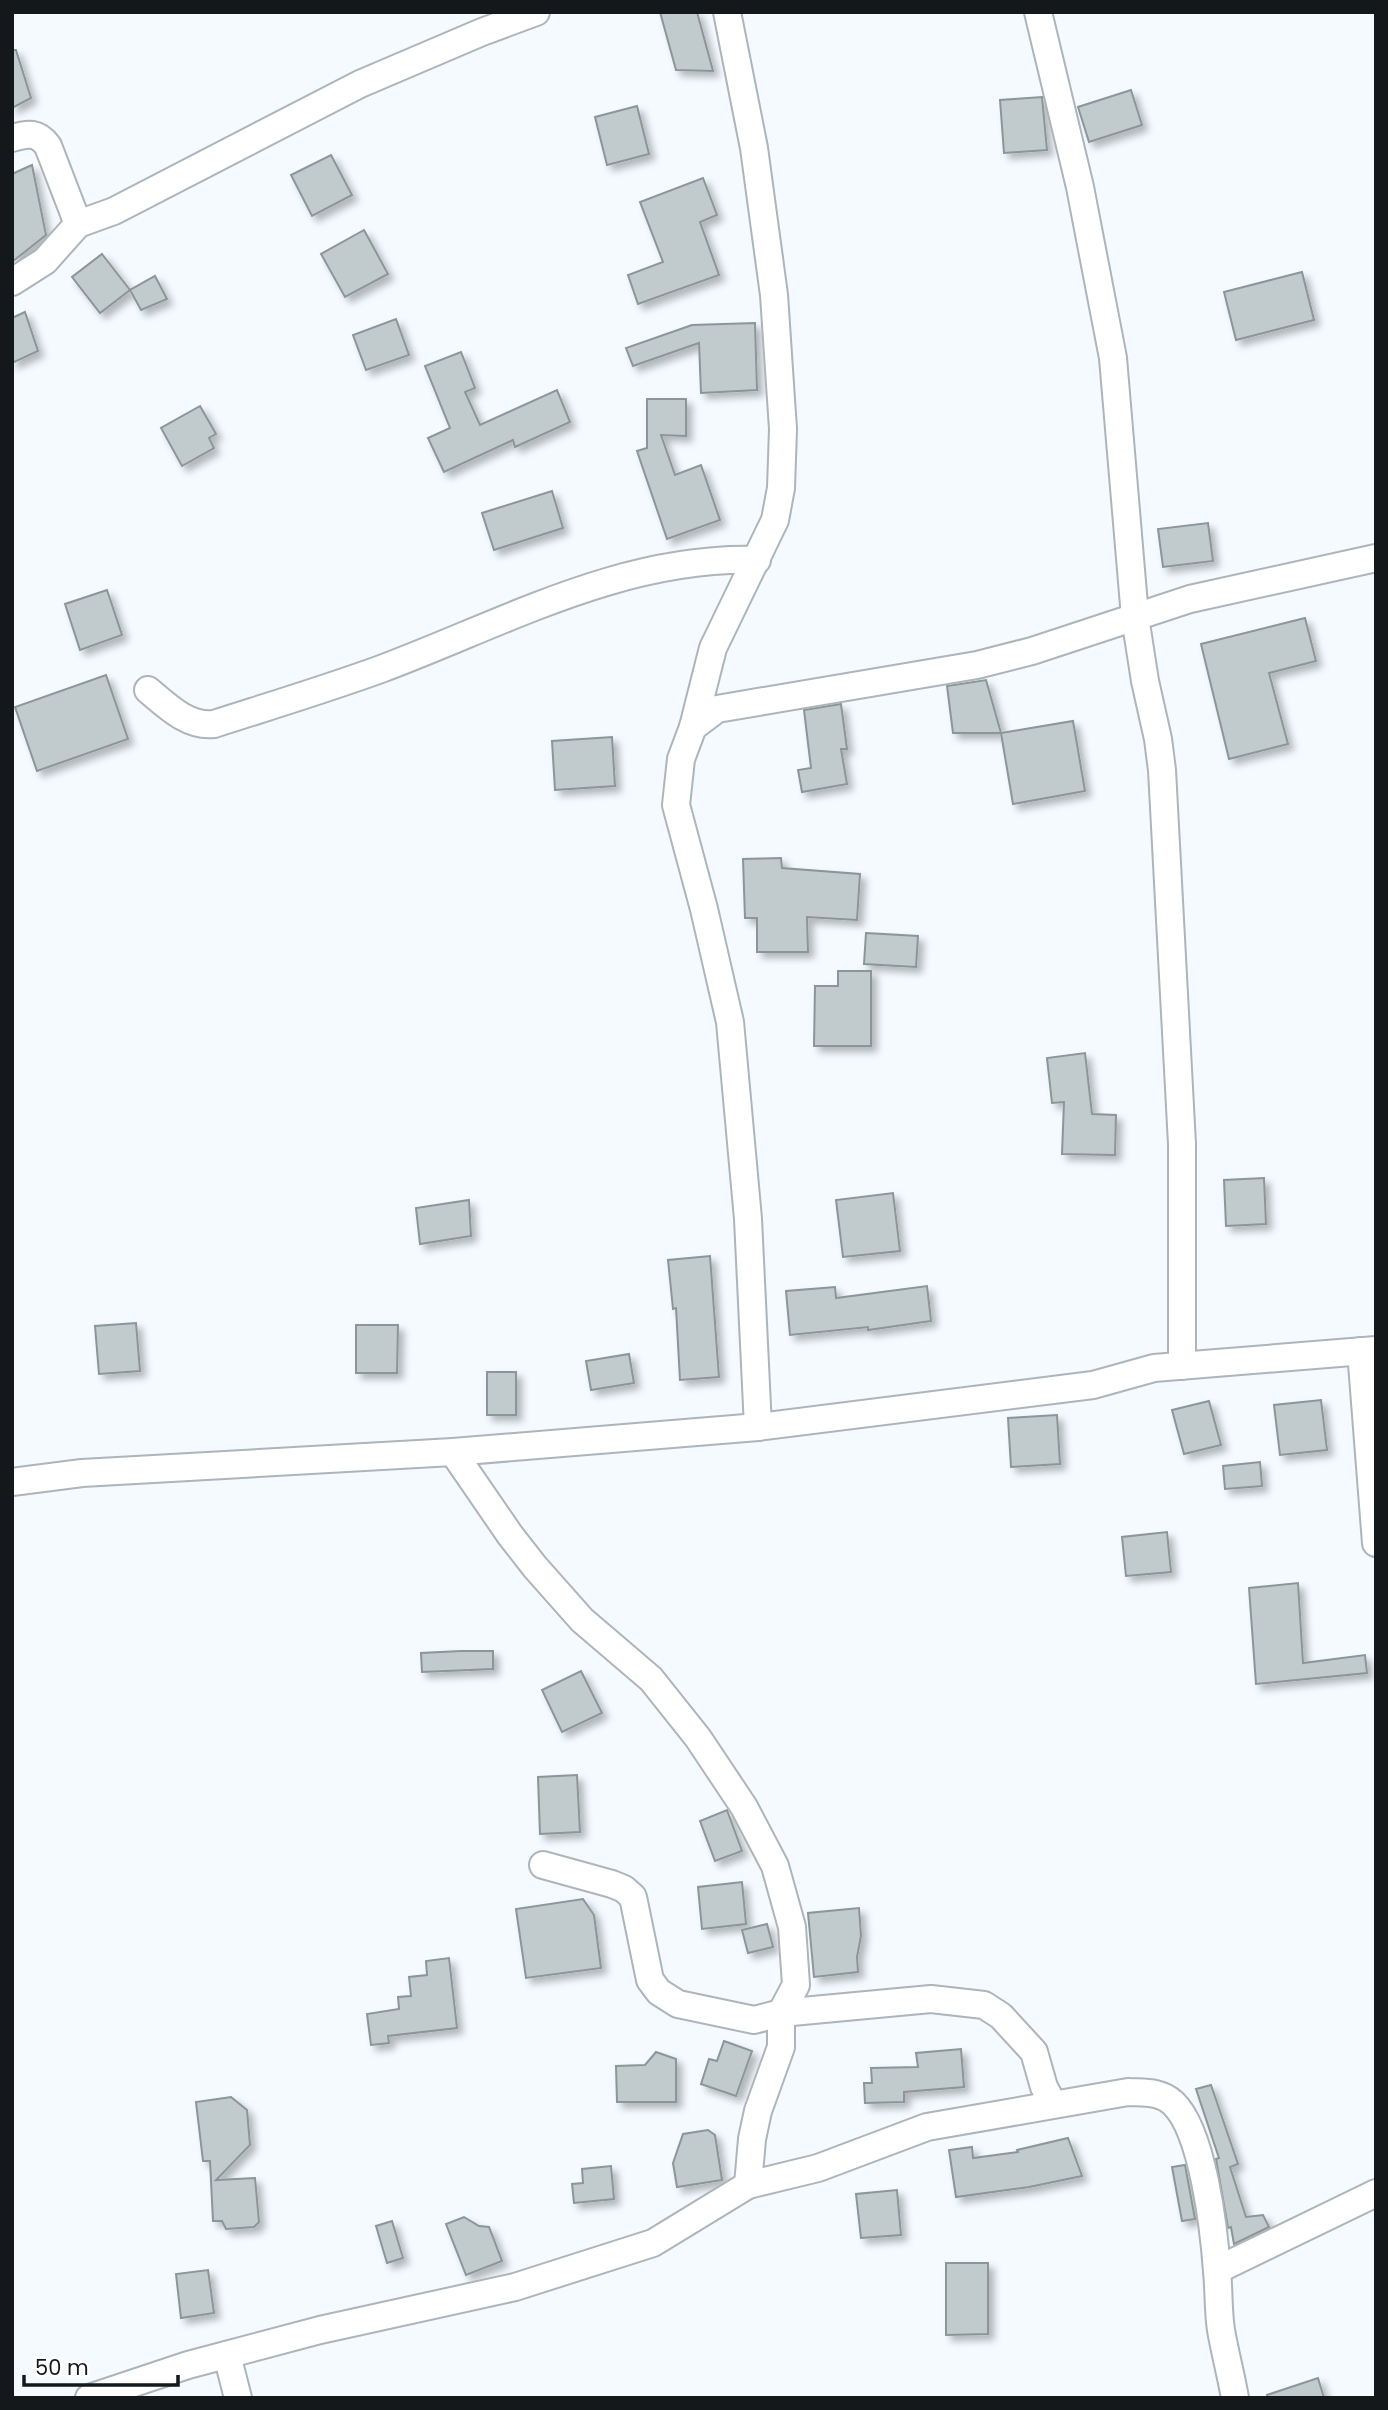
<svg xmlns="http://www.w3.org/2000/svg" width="1388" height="2410" viewBox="0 0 1388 2410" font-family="Poppins,sans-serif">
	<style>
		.building { fill: #c1cbcd; stroke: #8c9697; stroke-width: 2; filter: url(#shadow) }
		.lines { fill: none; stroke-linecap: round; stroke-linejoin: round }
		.minor-casing { stroke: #adb5ba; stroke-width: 30 }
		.minor { stroke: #fff; stroke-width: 26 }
	</style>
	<defs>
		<filter id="shadow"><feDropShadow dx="5.5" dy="5.5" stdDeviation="3.5" flood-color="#0004"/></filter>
	</defs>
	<rect width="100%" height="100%" fill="#f4faff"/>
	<g class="building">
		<path d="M660,12H697L713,71L676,70Z"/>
		<path d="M12,50H16L31,98L12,108Z"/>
		<path d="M1131,90L1142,125L1089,142L1078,107Z"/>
		<path d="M1042,97L1047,150L1004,153L1000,100Z"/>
		<path d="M637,106L649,154L607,165L595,117Z"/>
		<path d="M331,155L352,195L312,216L291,175Z"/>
		<path d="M32,165L46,235L12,262V174Z"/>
		<path d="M703,178L717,215L700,222L719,275L638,304L628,275L663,262L640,202Z"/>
		<path d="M364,230L388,274L345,297L321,254Z"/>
		<path d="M102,254L130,290L100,313L72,277Z"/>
		<path d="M1302,272L1314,320L1236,340L1224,292Z"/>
		<path d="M155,276L167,299L141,310L130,290Z"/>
		<path d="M25,312L38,351L12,363V318Z"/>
		<path d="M396,319L409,355L366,370L353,335Z"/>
		<path d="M755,323L757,390L701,393L699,343L633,366L626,348L692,325Z"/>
		<path d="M461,352L475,388L465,392L480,425L557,390L570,422L515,447L513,440L444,472L428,438L450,428L425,366Z"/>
		<path d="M647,399H686V436L661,435L675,475L701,465L720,520L667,539L637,451L647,448Z"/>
		<path d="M200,406L216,434L209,438L214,448L182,466L161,428Z"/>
		<path d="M552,491L563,528L494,550L482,513Z"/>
		<path d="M1208,523L1213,561L1163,567L1158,529Z"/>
		<path d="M107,590L122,635L80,650L65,604Z"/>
		<path d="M1305,618L1316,661L1269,673L1288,744L1229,759L1201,644Z"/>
		<path d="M106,675L128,739L37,771L15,707Z"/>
		<path d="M986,680L1001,733H953L947,686Z"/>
		<path d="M841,704L847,749H841L847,784L802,792L798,770L811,768L804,710Z"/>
		<path d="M1073,721L1085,791L1013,804L1001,733Z"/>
		<path d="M612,737L615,786L555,790L552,741Z"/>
		<path d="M781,858L782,868L860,874L857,920L807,917L808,952H757V918H745L743,859Z"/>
		<path d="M866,933L918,936L916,967L864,964Z"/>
		<path d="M838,971H871V1046H814L815,986H838Z"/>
		<path d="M1085,1053L1092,1114L1116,1115L1115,1155L1062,1154L1064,1102L1052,1103L1047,1058Z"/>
		<path d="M1264,1178L1266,1224L1226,1226L1224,1180Z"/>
		<path d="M893,1193L900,1251L843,1257L836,1200Z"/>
		<path d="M469,1200L471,1236L420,1244L416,1208Z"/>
		<path d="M710,1256L719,1377L680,1380L676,1308L673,1309L668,1260Z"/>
		<path d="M927,1286L931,1321L868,1330V1327L790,1335L786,1291L835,1287L836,1298Z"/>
		<path d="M136,1323L140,1371L99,1374L95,1326Z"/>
		<path d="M356,1325H398L397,1373H356Z"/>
		<path d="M629,1354L634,1383L591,1390L586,1361Z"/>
		<rect x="487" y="1372" width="29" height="43"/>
		<path d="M1321,1400L1327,1450L1280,1455L1274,1405Z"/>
		<path d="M1209,1401L1221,1445L1184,1454L1172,1410Z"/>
		<path d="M1057,1415L1060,1464L1011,1467L1008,1418Z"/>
		<path d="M1260,1462L1262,1486L1225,1489L1223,1466Z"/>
		<path d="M1167,1532L1171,1572L1126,1576L1122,1537Z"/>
		<path d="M1298,1583L1303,1663L1365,1655L1367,1673L1256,1684L1249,1588Z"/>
		<path d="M461,1651H493V1669L422,1672L421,1653Z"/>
		<path d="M581,1671L602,1713L562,1732L542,1690Z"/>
		<path d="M577,1775L580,1832L540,1834L538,1777Z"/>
		<path d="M727,1810L742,1851L715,1861L700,1821Z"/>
		<path d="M742,1882L746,1924L702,1929L698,1887Z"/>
		<path d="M583,1899L594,1915L601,1968L526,1978L516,1909Z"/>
		<path d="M859,1908L861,1936L857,1957L858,1972L814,1977L808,1913Z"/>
		<path d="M767,1924L773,1947L748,1953L742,1930Z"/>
		<path d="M449,1958L457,2028L388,2036L389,2043L371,2045L367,2014L399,2009L398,1997L411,1996L409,1977L427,1975L426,1961Z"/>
		<path d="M724,2041L752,2051L736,2096L701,2084L709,2059L717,2061Z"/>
		<path d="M961,2049L964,2087L904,2092V2102L865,2103L864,2083H872L871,2068L918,2067L916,2053Z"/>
		<path d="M656,2052L676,2059V2102H617L616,2066L645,2065Z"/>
		<path d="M1211,2085L1238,2164L1230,2167L1246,2217L1263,2215L1269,2227L1234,2244L1231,2227L1228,2228L1216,2159L1219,2158L1196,2089Z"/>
		<path d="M231,2097L247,2110L250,2145L216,2180L255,2178L259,2222L254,2227L226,2229L222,2221H213L210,2161H203L196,2102Z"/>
		<path d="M708,2130L715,2135L722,2180L677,2187L673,2163L683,2134Z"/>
		<path d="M1068,2138L1082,2176L1029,2187L956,2197L949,2150L972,2147L973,2158L1018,2152L1017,2150Z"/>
		<path d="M1185,2165L1195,2219L1182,2221L1172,2167Z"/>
		<path d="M611,2166L614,2199L574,2203L572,2184L583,2183L582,2169Z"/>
		<path d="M897,2190L901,2235L861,2238L856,2194Z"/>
		<path d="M464,2217L479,2226L489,2227L502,2261L466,2275L446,2224Z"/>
		<path d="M392,2221L403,2258L387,2263L376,2226Z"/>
		<path d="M946,2263H988V2334L946,2335Z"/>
		<path d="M208,2270L214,2313L181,2318L176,2274Z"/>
		<path d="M1318,2378L1324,2398H1268L1267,2395Z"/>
	</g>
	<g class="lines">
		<g class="minor-casing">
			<g id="minor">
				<path d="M1038,12L1080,187L1113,358L1135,617L1145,681L1158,739L1162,770L1182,1144V1366"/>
				<path d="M12,138C28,133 38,132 48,146L78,224"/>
				<path d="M12,282L45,261L78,224L114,211L360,84L482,32L536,12"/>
				<path d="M148,690C167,706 188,727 214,724C270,706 326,689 381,669C504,623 622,556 757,560"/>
				<path d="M693,727L713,648L775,520L781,488L783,429L774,295L754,148L727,12"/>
				<path d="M1361,1351L1376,1543"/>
				<path d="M758,1427L748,1219L730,1022L704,909L676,805L681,759L693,727L717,709L977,665L1032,651L1190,599L1376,558"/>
				<path d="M453,1452L510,1535L535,1567L582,1620L651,1679L698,1738L744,1807L775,1866L792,1927L796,1985L781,2013V2047L758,2111L752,2139L748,2185"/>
				<path d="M12,1482L82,1473L453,1452L758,1427L1093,1385L1154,1368L1376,1350"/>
				<path d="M543,1865L612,1884L624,1889L633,1897L650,1980L659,1992L678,2004L754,2020L781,2013L931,1999L984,2005L1001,2016L1034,2052L1044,2087L1053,2104"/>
				<path d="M1217,2270L1376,2193"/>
				<path d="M227,2355L238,2398"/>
				<path d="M89,2398L188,2365L320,2330L515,2287L653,2243L748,2185L818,2168L927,2127L1128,2092C1145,2093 1160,2091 1173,2103C1203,2131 1214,2230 1217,2271C1219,2290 1218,2311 1221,2330C1225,2353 1231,2375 1235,2398"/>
			</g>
		</g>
		<use href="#minor" class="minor"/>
	</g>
	<rect width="1388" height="2410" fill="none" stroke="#15181a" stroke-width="28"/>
	<path d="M24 2375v10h154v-10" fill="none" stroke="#15181a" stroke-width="3.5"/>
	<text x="35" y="2375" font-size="21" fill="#15181a" stroke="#ffffff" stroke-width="5" paint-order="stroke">50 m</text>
</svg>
